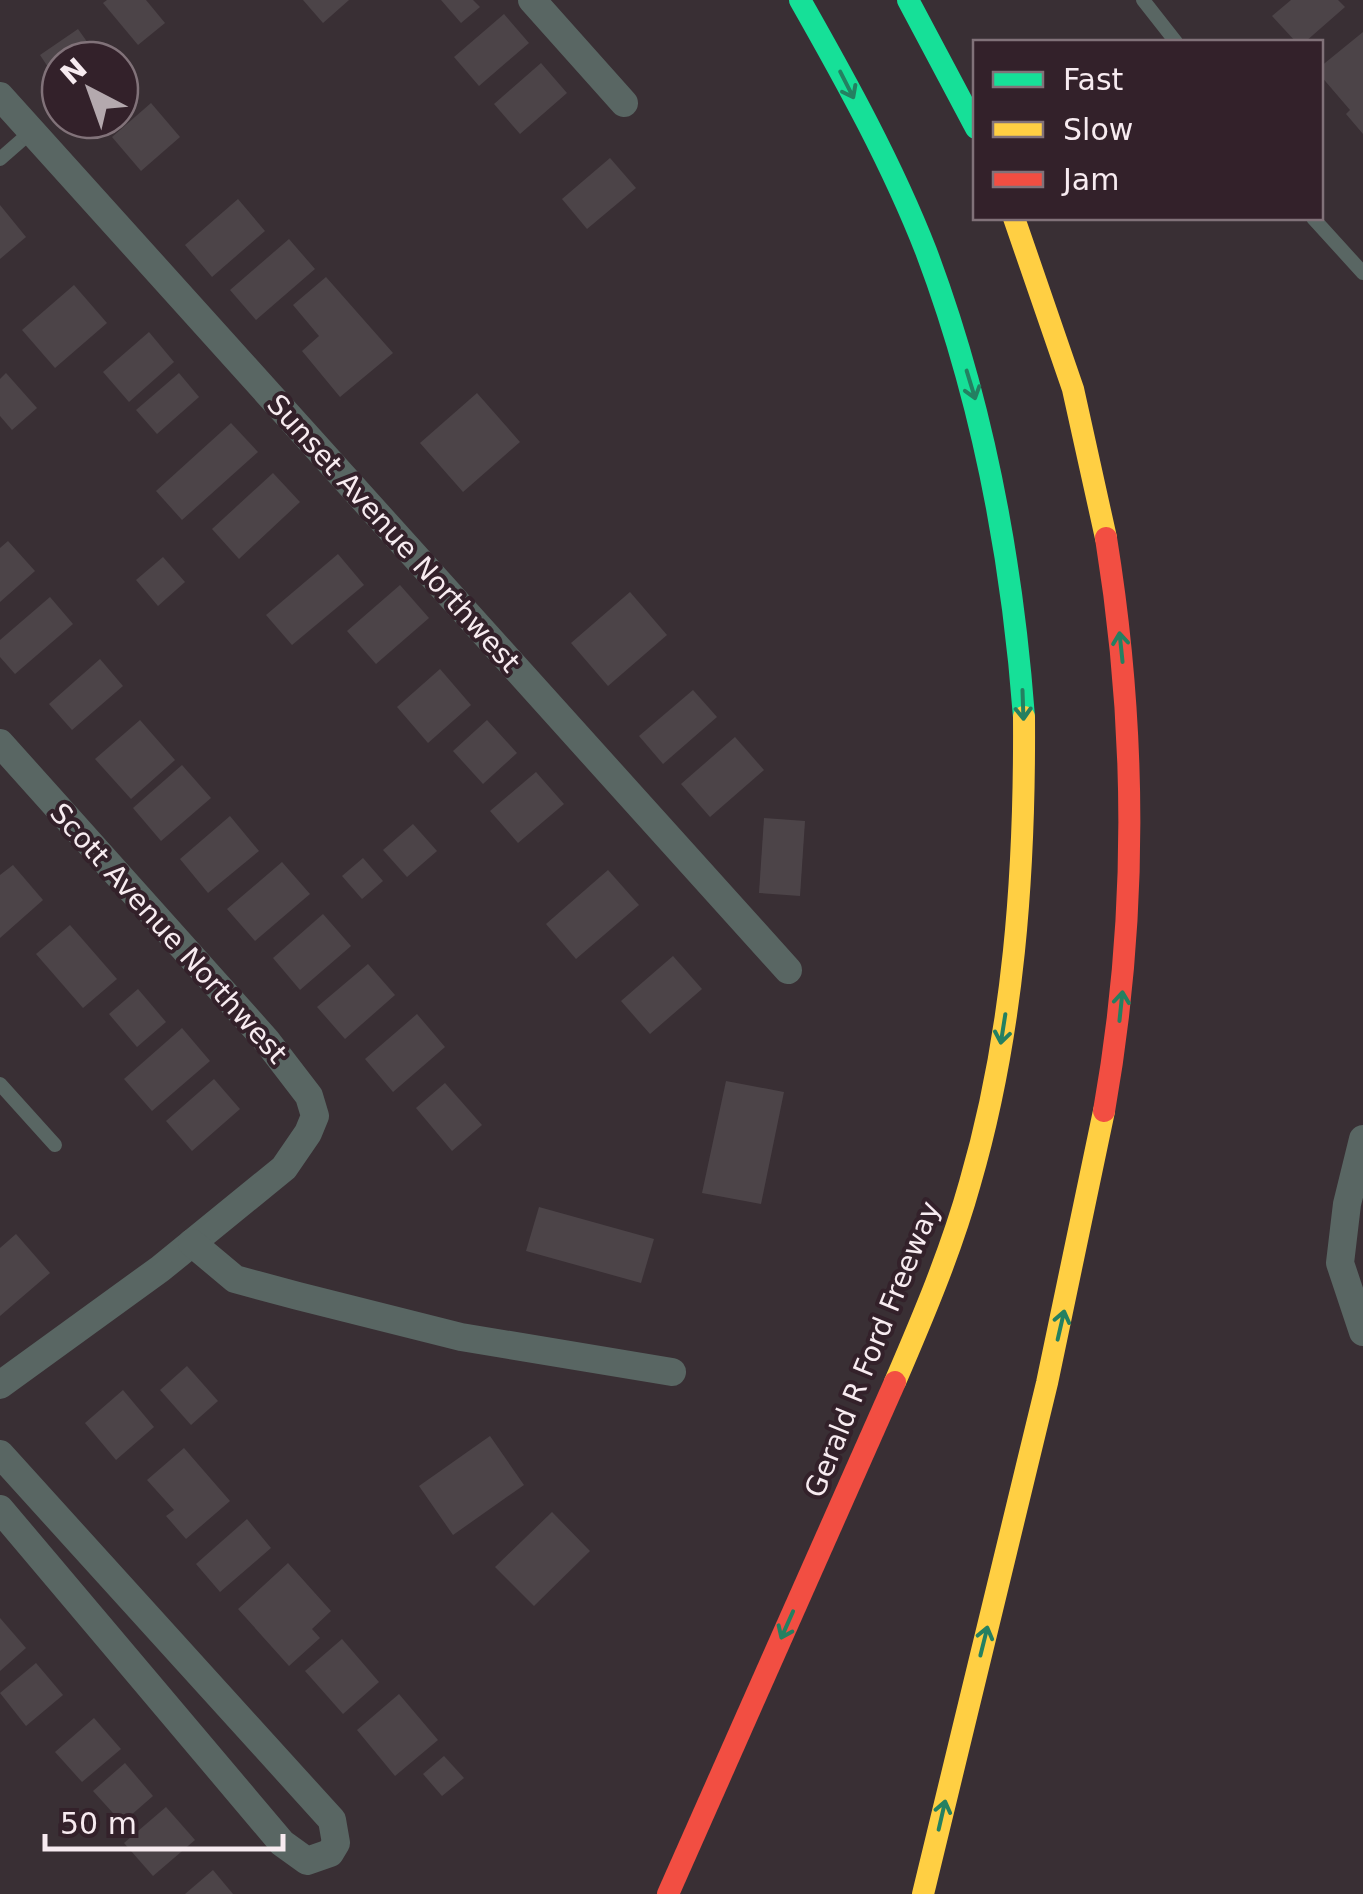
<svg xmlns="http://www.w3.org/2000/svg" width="1363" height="1894" viewBox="0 0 1363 1894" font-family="'DejaVu Sans',sans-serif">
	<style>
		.building { fill: #4c4448 }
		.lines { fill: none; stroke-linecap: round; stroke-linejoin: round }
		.lane { stroke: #596663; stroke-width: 14 }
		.street { stroke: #596663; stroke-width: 28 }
		.fast { stroke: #16e098; stroke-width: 22 }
		.slow { stroke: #ffcf43; stroke-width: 22 }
		.jam { stroke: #f24e42; stroke-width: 22 }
		.oneway { stroke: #248061 }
		.labels { text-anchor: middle; stroke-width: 8; stroke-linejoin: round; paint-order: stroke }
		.street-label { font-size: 28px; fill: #f7ebf0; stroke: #33212a }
	</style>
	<rect width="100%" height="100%" fill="#392f34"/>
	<g class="building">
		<path d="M107,0H146L165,23L138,45L103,3Z"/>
		<path d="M303,0H349L323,23Z"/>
		<path d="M441,0H473L480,7L461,23Z"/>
		<path d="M1291,0H1338L1345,7L1305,42H1296L1272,16Z"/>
		<path d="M504,14L529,43L479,86L454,57Z"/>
		<path d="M78,29L100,60H60V85L40,55Z"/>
		<path d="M1363,32V134L1346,114L1350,110L1320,75V67Z"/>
		<path d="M541,63L567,93L520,134L494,104Z"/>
		<path d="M151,103L180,137L141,171L112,137Z"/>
		<path d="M610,158L636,188L587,229L562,199Z"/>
		<path d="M238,199L265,231L212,277L185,245Z"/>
		<path d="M0,205L26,237L0,259Z"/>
		<path d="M289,239L315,269L256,320L230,290Z"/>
		<path d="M326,277L393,353L340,397L302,351L319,336L293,305Z"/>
		<path d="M74,285L107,323L55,368L22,330Z"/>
		<path d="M149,332L174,362L129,402L103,372Z"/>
		<path d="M6,373L37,408L12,430L0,416V379Z"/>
		<path d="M179,373L199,397L157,434L136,410Z"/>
		<path d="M477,393L520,442L463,492L420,443Z"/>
		<path d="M231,423L258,452L182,520L156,491Z"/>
		<path d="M273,473L300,502L239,559L212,529Z"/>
		<path d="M8,541L35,571L0,602V548Z"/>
		<path d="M338,554L364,585L292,645L266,615Z"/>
		<path d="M163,557L185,582L158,606L136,580Z"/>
		<path d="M400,585L429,618L376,664L347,631Z"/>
		<path d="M630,592L667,635L608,686L571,643Z"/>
		<path d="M50,597L73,624L15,674L0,657V640Z"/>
		<path d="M100,659L123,686L72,730L49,704Z"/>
		<path d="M440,669L471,705L428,743L397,707Z"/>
		<path d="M693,690L717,717L663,764L639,736Z"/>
		<path d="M140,720L175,760L131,799L95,759Z"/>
		<path d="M487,720L517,753L483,784L453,751Z"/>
		<path d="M735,737L764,770L710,817L681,784Z"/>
		<path d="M182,765L211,798L161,841L133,808Z"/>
		<path d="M536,772L564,804L518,843L490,811Z"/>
		<path d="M230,816L259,851L208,893L180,859Z"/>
		<path d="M764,818L805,821L800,896L759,893Z"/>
		<path d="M413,824L437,851L407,877L383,850Z"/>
		<path d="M363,858L383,881L362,899L342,876Z"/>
		<path d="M282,862L310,894L255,941L227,909Z"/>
		<path d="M13,865L43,900L0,938V875Z"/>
		<path d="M608,870L639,905L576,959L546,924Z"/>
		<path d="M323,914L351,946L300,990L273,958Z"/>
		<path d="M70,925L117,979L83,1008L36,954Z"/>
		<path d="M673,956L702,989L650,1034L621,1001Z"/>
		<path d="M368,964L395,995L345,1039L317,1007Z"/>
		<path d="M138,989L166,1022L137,1047L109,1014Z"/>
		<path d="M417,1014L445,1047L393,1092L365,1059Z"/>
		<path d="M182,1028L210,1061L152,1111L124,1079Z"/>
		<path d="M214,1079L240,1109L192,1151L166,1121Z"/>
		<path d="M726,1081L784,1092L761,1204L702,1193Z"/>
		<path d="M445,1083L482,1125L452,1151L416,1108Z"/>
		<path d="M539,1207L654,1239L641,1283L526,1251Z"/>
		<path d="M16,1234L50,1273L0,1316V1248Z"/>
		<path d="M187,1366L218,1401L191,1425L160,1390Z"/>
		<path d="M123,1390L154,1427L116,1460L85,1423Z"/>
		<path d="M490,1436L524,1485L453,1535L419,1486Z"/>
		<path d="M184,1448L230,1501L186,1539L166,1516L174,1510L147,1480Z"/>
		<path d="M552,1512L590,1551L534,1606L495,1567Z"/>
		<path d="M247,1519L271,1548L220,1592L196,1564Z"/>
		<path d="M288,1563L331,1611L312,1629L320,1638L289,1666L238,1609Z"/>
		<path d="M0,1618L26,1648L0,1671Z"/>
		<path d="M342,1639L379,1682L343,1714L305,1671Z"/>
		<path d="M36,1663L63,1695L26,1726L0,1693Z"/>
		<path d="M399,1694L438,1740L395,1776L357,1730Z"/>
		<path d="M94,1718L121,1749L82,1782L55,1752Z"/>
		<path d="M444,1756L464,1778L442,1796L423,1774Z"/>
		<path d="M125,1763L153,1796L122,1823L93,1791Z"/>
		<path d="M166,1807L195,1840L153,1876L124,1843Z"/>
		<path d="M213,1870L233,1894H185Z"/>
	</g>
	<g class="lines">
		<g class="lane">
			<path d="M1143,0L1176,42"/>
			<path d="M0,159L32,131"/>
			<path d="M1313,218L1363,273"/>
			<path d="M0,1084L55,1145"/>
		</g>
		<g class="street">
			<path d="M532,0L624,103"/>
			<path d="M0,96L788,970"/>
			<path d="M0,743L266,1040L309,1096L315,1116L308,1133L284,1168L160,1269L0,1385"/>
			<path d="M1363,1139L1347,1204L1340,1263L1363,1332"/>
			<path d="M192,1243L235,1279L298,1296L461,1337L672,1372"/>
			<path d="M0,1454L332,1820L336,1843L330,1853L307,1861L282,1843L0,1509"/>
		</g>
		<g class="fast">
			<path d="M800,0C846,81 892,164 926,251C983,402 1012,557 1024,717"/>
			<path d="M908,0L976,128"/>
		</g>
		<g class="slow">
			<path d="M1014,218L1073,389L1106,538"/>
			<path d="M895,1382C923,1317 951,1251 970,1183C1014,1032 1025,873 1024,717"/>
			<path d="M923,1894L1047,1383L1104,1111"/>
		</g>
		<g class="jam">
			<path d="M1104,1111C1138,920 1137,729 1106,538"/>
			<path d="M668,1894L895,1382"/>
		</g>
	</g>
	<defs><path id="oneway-shaft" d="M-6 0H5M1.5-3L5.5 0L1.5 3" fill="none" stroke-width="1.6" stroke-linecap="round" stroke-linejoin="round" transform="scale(2.5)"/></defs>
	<g class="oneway">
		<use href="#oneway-shaft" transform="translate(847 85) rotate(63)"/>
		<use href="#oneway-shaft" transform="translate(971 385) rotate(73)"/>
		<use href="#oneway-shaft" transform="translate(1121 647) rotate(-96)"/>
		<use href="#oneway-shaft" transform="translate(1023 705) rotate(88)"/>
		<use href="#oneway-shaft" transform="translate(1121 1006) rotate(-84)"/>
		<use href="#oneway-shaft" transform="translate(1003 1029) rotate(99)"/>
		<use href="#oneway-shaft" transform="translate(1061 1325) rotate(-77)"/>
		<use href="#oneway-shaft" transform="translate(787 1625) rotate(114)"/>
		<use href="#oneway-shaft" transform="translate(984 1641) rotate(-76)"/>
		<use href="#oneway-shaft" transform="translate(942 1815) rotate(-77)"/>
	</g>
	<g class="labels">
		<g class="street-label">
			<text transform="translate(394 533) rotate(48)" y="10">Sunset Avenue Northwest</text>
			<text transform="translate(169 933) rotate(48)" y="10">Scott Avenue Northwest</text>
			<text transform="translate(872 1349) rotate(-68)" y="10">Gerald R Ford Freeway</text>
		</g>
	</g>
	<rect x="973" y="40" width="350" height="180" fill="#33212a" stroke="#817279" stroke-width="2.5"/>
	<rect x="993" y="72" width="50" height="15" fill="#16e098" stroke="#817279" stroke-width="2.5"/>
	<text x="1063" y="90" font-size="30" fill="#f7ebf0">Fast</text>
	<rect x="993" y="122" width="50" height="15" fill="#ffcf43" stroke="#817279" stroke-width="2.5"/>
	<text x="1063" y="140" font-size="30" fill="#f7ebf0">Slow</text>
	<rect x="993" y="172" width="50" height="15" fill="#f24e42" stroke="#817279" stroke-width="2.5"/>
	<text x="1063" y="190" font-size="30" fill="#f7ebf0">Jam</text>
	<g transform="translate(90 90) rotate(319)"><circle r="48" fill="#33212a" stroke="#817279" stroke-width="2.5"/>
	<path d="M0-8L18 38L0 25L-18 38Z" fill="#b4a9ae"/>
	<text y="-15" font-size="28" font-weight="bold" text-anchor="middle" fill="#f7ebf0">N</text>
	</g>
	<path d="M45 1834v15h238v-15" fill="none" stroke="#f7ebf0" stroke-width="5"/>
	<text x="60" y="1834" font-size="30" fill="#f7ebf0" stroke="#33212a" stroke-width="8" paint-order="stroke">50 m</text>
</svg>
